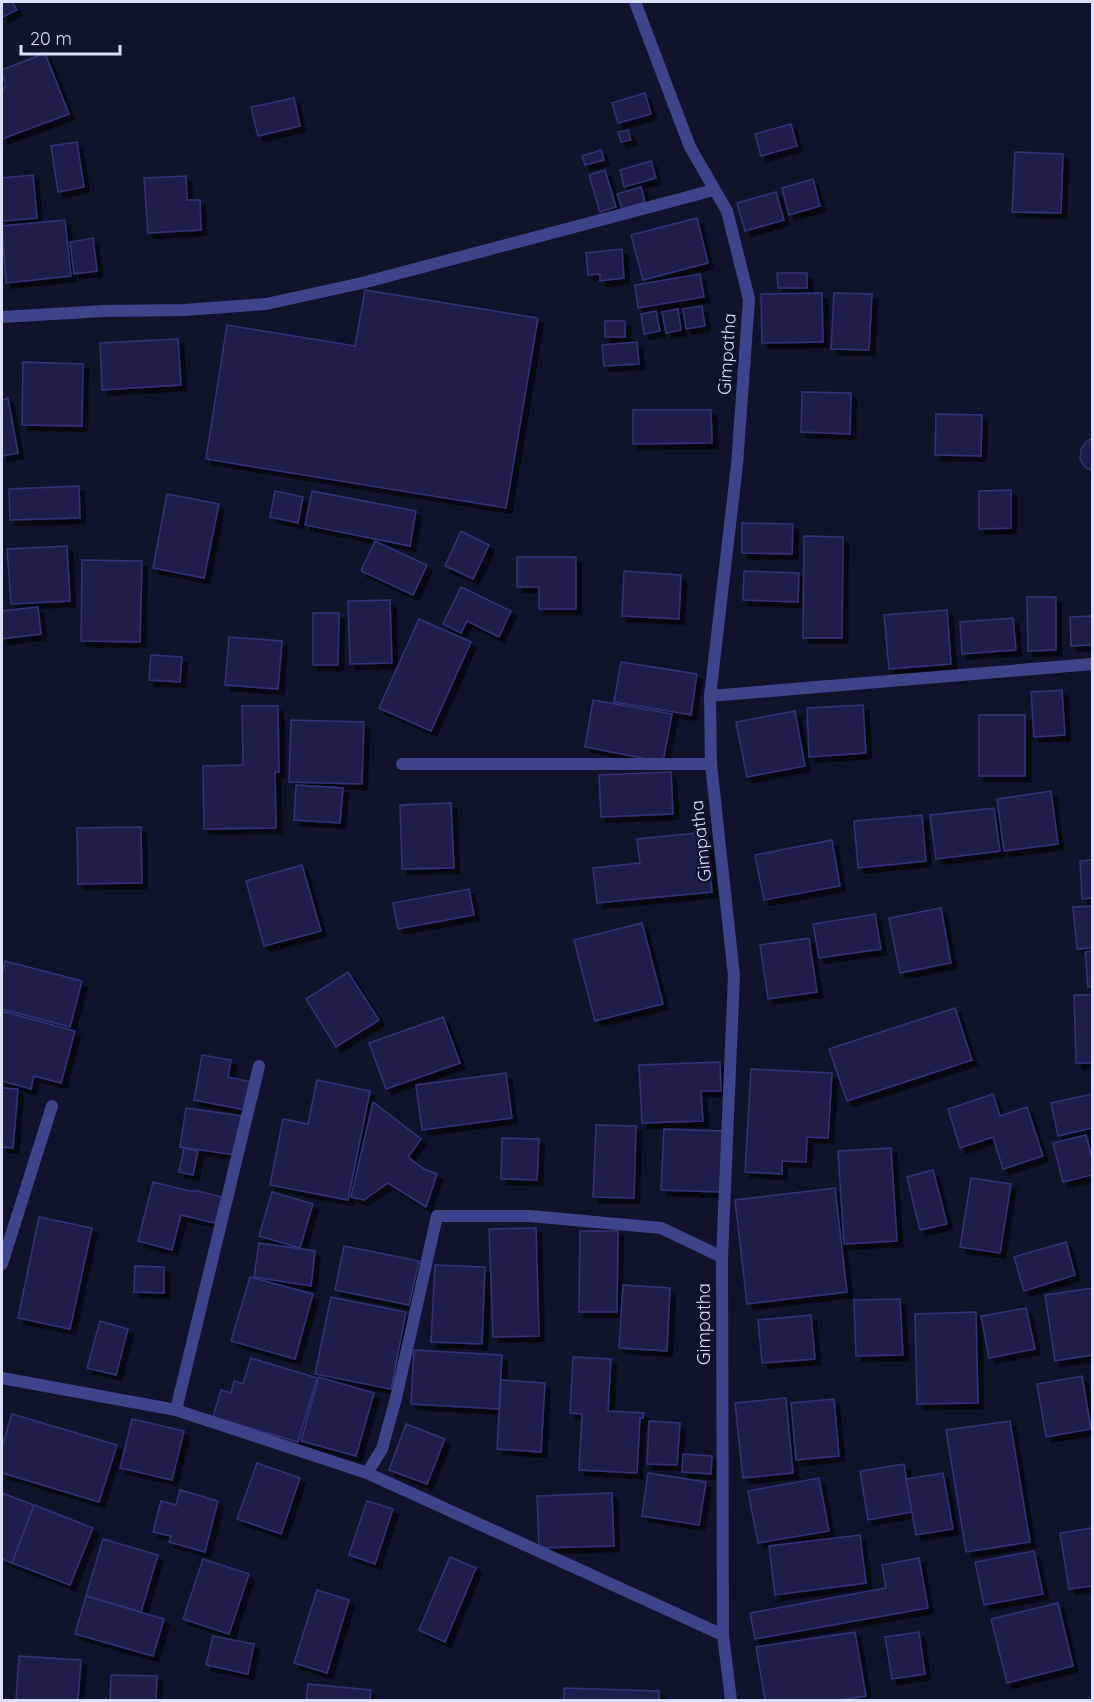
<svg xmlns="http://www.w3.org/2000/svg" width="1094" height="1702" viewBox="0 0 1094 1702" font-family="Quicksand,sans-serif">
	<style>
		.building { fill: #221e4c; stroke: #363178; stroke-width: 1.5; filter: url(#shadow) }
		.lines { fill: none; stroke-linecap: round; stroke-linejoin: round }
		.street { stroke: #3e448a; stroke-width: 12 }
		.labels { text-anchor: middle; stroke-width: 5; stroke-linejoin: round; paint-order: stroke }
		.street-label { font-size: 18px; fill: #dddefe; stroke: #13122c }
	</style>
	<defs>
		<filter id="shadow"><feDropShadow dx="5.5" dy="5.5" stdDeviation="0" flood-color="#0009"/></filter>
	</defs>
	<rect width="100%" height="100%" fill="#13122c"/>
	<g class="building">
		<path d="M2,2H12L17,10L2,17Z"/>
		<path d="M45,53L69,114L2,139V89L6,87L2,70Z"/>
		<path d="M645,93L651,114L618,123L612,103Z"/>
		<path d="M294,98L300,126L258,136L251,107Z"/>
		<path d="M791,124L797,146L761,156L755,134Z"/>
		<path d="M628,130L631,140L621,142L618,132Z"/>
		<path d="M77,142L84,187L58,192L51,146Z"/>
		<path d="M601,150L604,160L585,165L582,156Z"/>
		<path d="M1015,152L1063,154L1061,213L1012,212Z"/>
		<path d="M651,161L656,178L624,187L620,170Z"/>
		<path d="M605,170L616,207L600,212L589,175Z"/>
		<path d="M33,175L37,218L2,221V178Z"/>
		<path d="M186,176L187,200H200L201,230L148,233L144,178Z"/>
		<path d="M813,179L820,206L789,215L782,188Z"/>
		<path d="M641,187L645,202L622,209L617,194Z"/>
		<path d="M776,192L784,220L745,231L737,203Z"/>
		<path d="M697,218L708,263L643,280L631,235Z"/>
		<path d="M65,220L71,276L6,283L2,226Z"/>
		<path d="M93,238L97,271L74,274L70,242Z"/>
		<path d="M622,249L624,278L600,281V274L588,275L586,253Z"/>
		<path d="M777,273H807V288H778Z"/>
		<path d="M700,274L704,297L638,308L635,285Z"/>
		<path d="M365,290L538,318L506,508L206,459L227,325L355,346Z"/>
		<path d="M822,293L823,342L762,343L761,294Z"/>
		<path d="M834,293L872,294L869,350L831,349Z"/>
		<path d="M702,306L705,326L686,329L683,309Z"/>
		<path d="M678,309L681,330L666,333L662,312Z"/>
		<path d="M656,311L660,331L644,334L641,314Z"/>
		<rect x="605" y="321" width="20" height="16"/>
		<path d="M178,339L181,385L102,390L100,343Z"/>
		<path d="M637,342L639,364L604,366L602,345Z"/>
		<path d="M23,362L83,364L82,426L22,425Z"/>
		<path d="M802,392L851,393L850,434L801,432Z"/>
		<path d="M8,398L18,453L2,456V400Z"/>
		<path d="M633,410H711L712,443L633,444Z"/>
		<path d="M936,414L982,415L981,456L935,455Z"/>
		<path d="M1092,438V471L1085,467L1080,459L1081,449L1086,442Z"/>
		<path d="M79,486L80,518L10,520L9,489Z"/>
		<path d="M1011,490V528L979,529V491Z"/>
		<path d="M275,491L303,497L298,523L270,517Z"/>
		<path d="M312,491L416,511L410,546L305,525Z"/>
		<path d="M167,494L219,504L204,578L153,568Z"/>
		<path d="M742,523L793,524L792,554L742,553Z"/>
		<path d="M461,531L489,545L473,579L445,566Z"/>
		<path d="M804,536L843,537L842,638H803Z"/>
		<path d="M375,541L427,565L413,595L361,571Z"/>
		<path d="M67,546L70,601L11,604L7,549Z"/>
		<path d="M517,557H576V609H539V587H517Z"/>
		<path d="M82,560L142,561L140,642L81,641Z"/>
		<path d="M624,571L681,575L679,619L622,616Z"/>
		<path d="M744,571L799,573L798,602L743,600Z"/>
		<path d="M461,587L511,611L499,637L467,621L461,633L443,624Z"/>
		<path d="M1027,597H1056V650L1028,651Z"/>
		<path d="M390,600L392,663L350,664L348,601Z"/>
		<path d="M38,607L41,634L2,639V611Z"/>
		<path d="M947,610L951,664L889,669L884,615Z"/>
		<path d="M313,613H339L338,665H313Z"/>
		<path d="M1092,616V645L1071,646L1070,617Z"/>
		<path d="M1013,618L1016,650L962,654L960,622Z"/>
		<path d="M419,619L471,642L431,731L379,708Z"/>
		<path d="M229,637L282,641L278,689L225,685Z"/>
		<path d="M151,655L182,657L180,682L149,680Z"/>
		<path d="M621,662L697,674L691,715L614,702Z"/>
		<path d="M1062,690L1065,735L1034,737L1031,692Z"/>
		<path d="M593,700L672,714L663,762L585,747Z"/>
		<path d="M863,705L866,753L809,757L807,708Z"/>
		<path d="M242,706H278L279,772H275L276,828L204,829L203,766L243,765Z"/>
		<path d="M795,711L805,766L747,777L736,722Z"/>
		<rect x="979" y="715" width="46" height="61"/>
		<path d="M291,720L364,722L362,784L289,782Z"/>
		<path d="M671,772L673,814L601,817L599,775Z"/>
		<path d="M296,785L343,788L340,823L294,820Z"/>
		<path d="M1051,791L1058,844L1004,851L997,799Z"/>
		<path d="M451,803L454,868L402,869L400,805Z"/>
		<path d="M994,808L1000,851L936,859L930,815Z"/>
		<path d="M922,815L926,861L858,868L854,821Z"/>
		<path d="M141,827L142,883L78,884L77,828Z"/>
		<path d="M706,832L712,892L597,903L593,868L640,863L637,839Z"/>
		<path d="M832,840L840,886L764,900L755,855Z"/>
		<path d="M1092,860V898L1082,899L1080,861Z"/>
		<path d="M302,865L321,931L264,946L246,881Z"/>
		<path d="M469,889L474,915L398,929L393,903Z"/>
		<path d="M1092,906V948L1077,949L1073,907Z"/>
		<path d="M941,908L951,963L900,973L889,918Z"/>
		<path d="M875,914L881,949L819,958L813,924Z"/>
		<path d="M642,923L663,1004L595,1021L574,940Z"/>
		<path d="M809,938L817,992L768,999L760,945Z"/>
		<path d="M1092,951V986L1088,987L1085,952Z"/>
		<path d="M5,961L82,981L70,1027L2,1009V975Z"/>
		<path d="M348,972L379,1020L336,1047L306,999Z"/>
		<path d="M1074,995H1092V1063H1076Z"/>
		<path d="M955,1008L972,1060L847,1101L829,1049Z"/>
		<path d="M2,1011L75,1031L61,1083L34,1076L31,1089L2,1081Z"/>
		<path d="M443,1017L460,1063L386,1089L369,1043Z"/>
		<path d="M202,1055L231,1060L228,1077L251,1082L246,1110L194,1100Z"/>
		<path d="M720,1062L721,1091H701L703,1121L642,1123L639,1065Z"/>
		<path d="M751,1069L832,1073L828,1138L807,1137L806,1162L782,1161V1174L745,1172Z"/>
		<path d="M506,1073L512,1118L422,1130L416,1085Z"/>
		<path d="M317,1080L370,1091L348,1200L270,1185L283,1119L308,1124Z"/>
		<path d="M2,1088L18,1089L13,1148L2,1147Z"/>
		<path d="M993,1094L1000,1116L1027,1107L1043,1156L1003,1169L993,1137L960,1148L948,1109Z"/>
		<path d="M1092,1094V1128L1058,1136L1051,1103Z"/>
		<path d="M373,1102L421,1139L408,1157L424,1169L437,1174L426,1207L388,1183L364,1200L351,1197Z"/>
		<path d="M186,1108L242,1116L236,1155L180,1147Z"/>
		<path d="M596,1125L636,1126L634,1198L593,1197Z"/>
		<path d="M664,1129L723,1131L720,1192L661,1190Z"/>
		<path d="M1086,1135L1092,1158V1175L1063,1182L1053,1143Z"/>
		<path d="M502,1138L539,1139L537,1180L501,1179Z"/>
		<path d="M184,1148L198,1151L193,1175L179,1172Z"/>
		<path d="M891,1148L897,1241L844,1244L838,1151Z"/>
		<path d="M933,1170L947,1224L920,1230L907,1177Z"/>
		<path d="M971,1178L1011,1184L1000,1253L960,1247Z"/>
		<path d="M153,1182L193,1192L194,1190L222,1197L215,1223L181,1215L172,1250L138,1241Z"/>
		<path d="M835,1188L847,1292L747,1304L735,1200Z"/>
		<path d="M272,1192L313,1204L300,1248L259,1236Z"/>
		<path d="M39,1217L92,1228L70,1329L18,1318Z"/>
		<path d="M536,1228L539,1336L493,1337L489,1229Z"/>
		<path d="M580,1231H618L617,1312H579Z"/>
		<path d="M1066,1242L1075,1275L1024,1291L1014,1257Z"/>
		<path d="M259,1243L315,1251L311,1286L254,1277Z"/>
		<path d="M344,1246L419,1261L409,1305L335,1290Z"/>
		<path d="M435,1265L485,1267L482,1344L431,1342Z"/>
		<path d="M135,1266L164,1267V1293L134,1292Z"/>
		<path d="M250,1277L313,1294L295,1359L231,1341Z"/>
		<path d="M623,1285L670,1288L667,1351L619,1348Z"/>
		<path d="M1092,1288V1355L1055,1361L1045,1295Z"/>
		<path d="M331,1297L406,1312L391,1389L315,1374Z"/>
		<path d="M900,1299L903,1355L856,1356L854,1300Z"/>
		<path d="M1026,1308L1035,1349L989,1358L981,1316Z"/>
		<path d="M976,1312L978,1403L917,1404L915,1314Z"/>
		<path d="M811,1315L815,1359L762,1363L758,1320Z"/>
		<path d="M100,1321L128,1329L116,1375L87,1368Z"/>
		<path d="M414,1350L502,1355L499,1409L411,1404Z"/>
		<path d="M573,1357L611,1359L608,1411L644,1413L643,1418H640L637,1473L579,1470L582,1414L570,1413Z"/>
		<path d="M251,1358L317,1378L298,1442L213,1417L221,1390L231,1393L234,1381L243,1384Z"/>
		<path d="M1082,1376L1091,1429L1046,1437L1037,1384Z"/>
		<path d="M319,1377L374,1393L356,1456L301,1441Z"/>
		<path d="M501,1380L545,1383L541,1452L497,1449Z"/>
		<path d="M786,1398L793,1473L743,1478L735,1403Z"/>
		<path d="M834,1399L839,1456L796,1460L791,1403Z"/>
		<path d="M12,1414L117,1445L99,1502L2,1473V1447Z"/>
		<path d="M132,1419L184,1431L172,1480L120,1468Z"/>
		<path d="M649,1421L680,1423L677,1465L647,1464Z"/>
		<path d="M1010,1421L1030,1542L966,1552L946,1430Z"/>
		<path d="M406,1424L445,1439L427,1484L389,1470Z"/>
		<path d="M683,1454L712,1456L711,1474L682,1472Z"/>
		<path d="M257,1463L300,1478L281,1534L237,1519Z"/>
		<path d="M904,1464L912,1512L868,1520L860,1471Z"/>
		<path d="M648,1473L706,1482L699,1525L642,1516Z"/>
		<path d="M943,1473L953,1529L916,1535L906,1479Z"/>
		<path d="M819,1478L829,1531L758,1543L748,1491Z"/>
		<path d="M180,1490L218,1501L205,1552L169,1542L171,1536L153,1532L161,1501L176,1505Z"/>
		<path d="M2,1493L34,1505L12,1563L2,1559Z"/>
		<path d="M612,1493L614,1546L539,1548L537,1496Z"/>
		<path d="M367,1501L393,1509L375,1564L349,1555Z"/>
		<path d="M34,1505L93,1528L70,1585L12,1563Z"/>
		<path d="M1092,1528V1586L1069,1589L1060,1533Z"/>
		<path d="M860,1535L866,1583L775,1595L769,1546Z"/>
		<path d="M103,1539L158,1555L141,1612L86,1596Z"/>
		<path d="M1034,1551L1043,1594L984,1605L975,1562Z"/>
		<path d="M450,1557L476,1568L445,1642L419,1630Z"/>
		<path d="M919,1558L928,1608L755,1639L750,1613L886,1588L882,1565Z"/>
		<path d="M203,1559L249,1574L229,1634L183,1619Z"/>
		<path d="M317,1590L349,1600L327,1673L294,1663Z"/>
		<path d="M86,1596L164,1619L153,1656L75,1634Z"/>
		<path d="M1058,1603L1073,1666L1007,1683L991,1619Z"/>
		<path d="M855,1632L866,1696L840,1700H765L756,1647Z"/>
		<path d="M919,1632L925,1674L892,1679L885,1637Z"/>
		<path d="M213,1636L254,1644L248,1674L206,1665Z"/>
		<path d="M19,1656L81,1660L78,1700H16Z"/>
		<path d="M111,1675L157,1676L156,1700H110Z"/>
		<path d="M308,1684L371,1690L370,1700H306Z"/>
		<path d="M564,1688L659,1691V1700H564Z"/>
	</g>
	<g class="lines">
		<g class="street">
			<path d="M635,2L690,147L727,211L749,299L737,465L710,696L711,764L734,976L722,1257L723,1635L731,1700"/>
			<path d="M2,317L104,311L184,310L266,304L362,283L714,190"/>
			<path d="M710,696L1092,664"/>
			<path d="M402,764H711"/>
			<path d="M2,1264L52,1106"/>
			<path d="M2,1378L176,1410L367,1473L723,1635"/>
			<path d="M176,1410L259,1066"/>
			<path d="M367,1473L382,1449L396,1398L437,1216H530L661,1228L722,1257"/>
		</g>
	</g>
	<g class="labels">
		<g class="street-label">
			<text transform="translate(727 354) rotate(-86)" y="6">Gimpatha</text>
			<text transform="translate(701 841) rotate(-96)" y="6">Gimpatha</text>
			<text transform="translate(704 1324) rotate(-90)" y="6">Gimpatha</text>
		</g>
	</g>
	<rect width="1094" height="1702" fill="none" stroke="#dddefe" stroke-width="6"/>
	<path d="M21 45v9h99v-9" fill="none" stroke="#dddefe" stroke-width="3"/>
	<text x="30" y="45" font-size="18" fill="#dddefe" stroke="#13122c" stroke-width="4.5" paint-order="stroke">20 m</text>
</svg>
